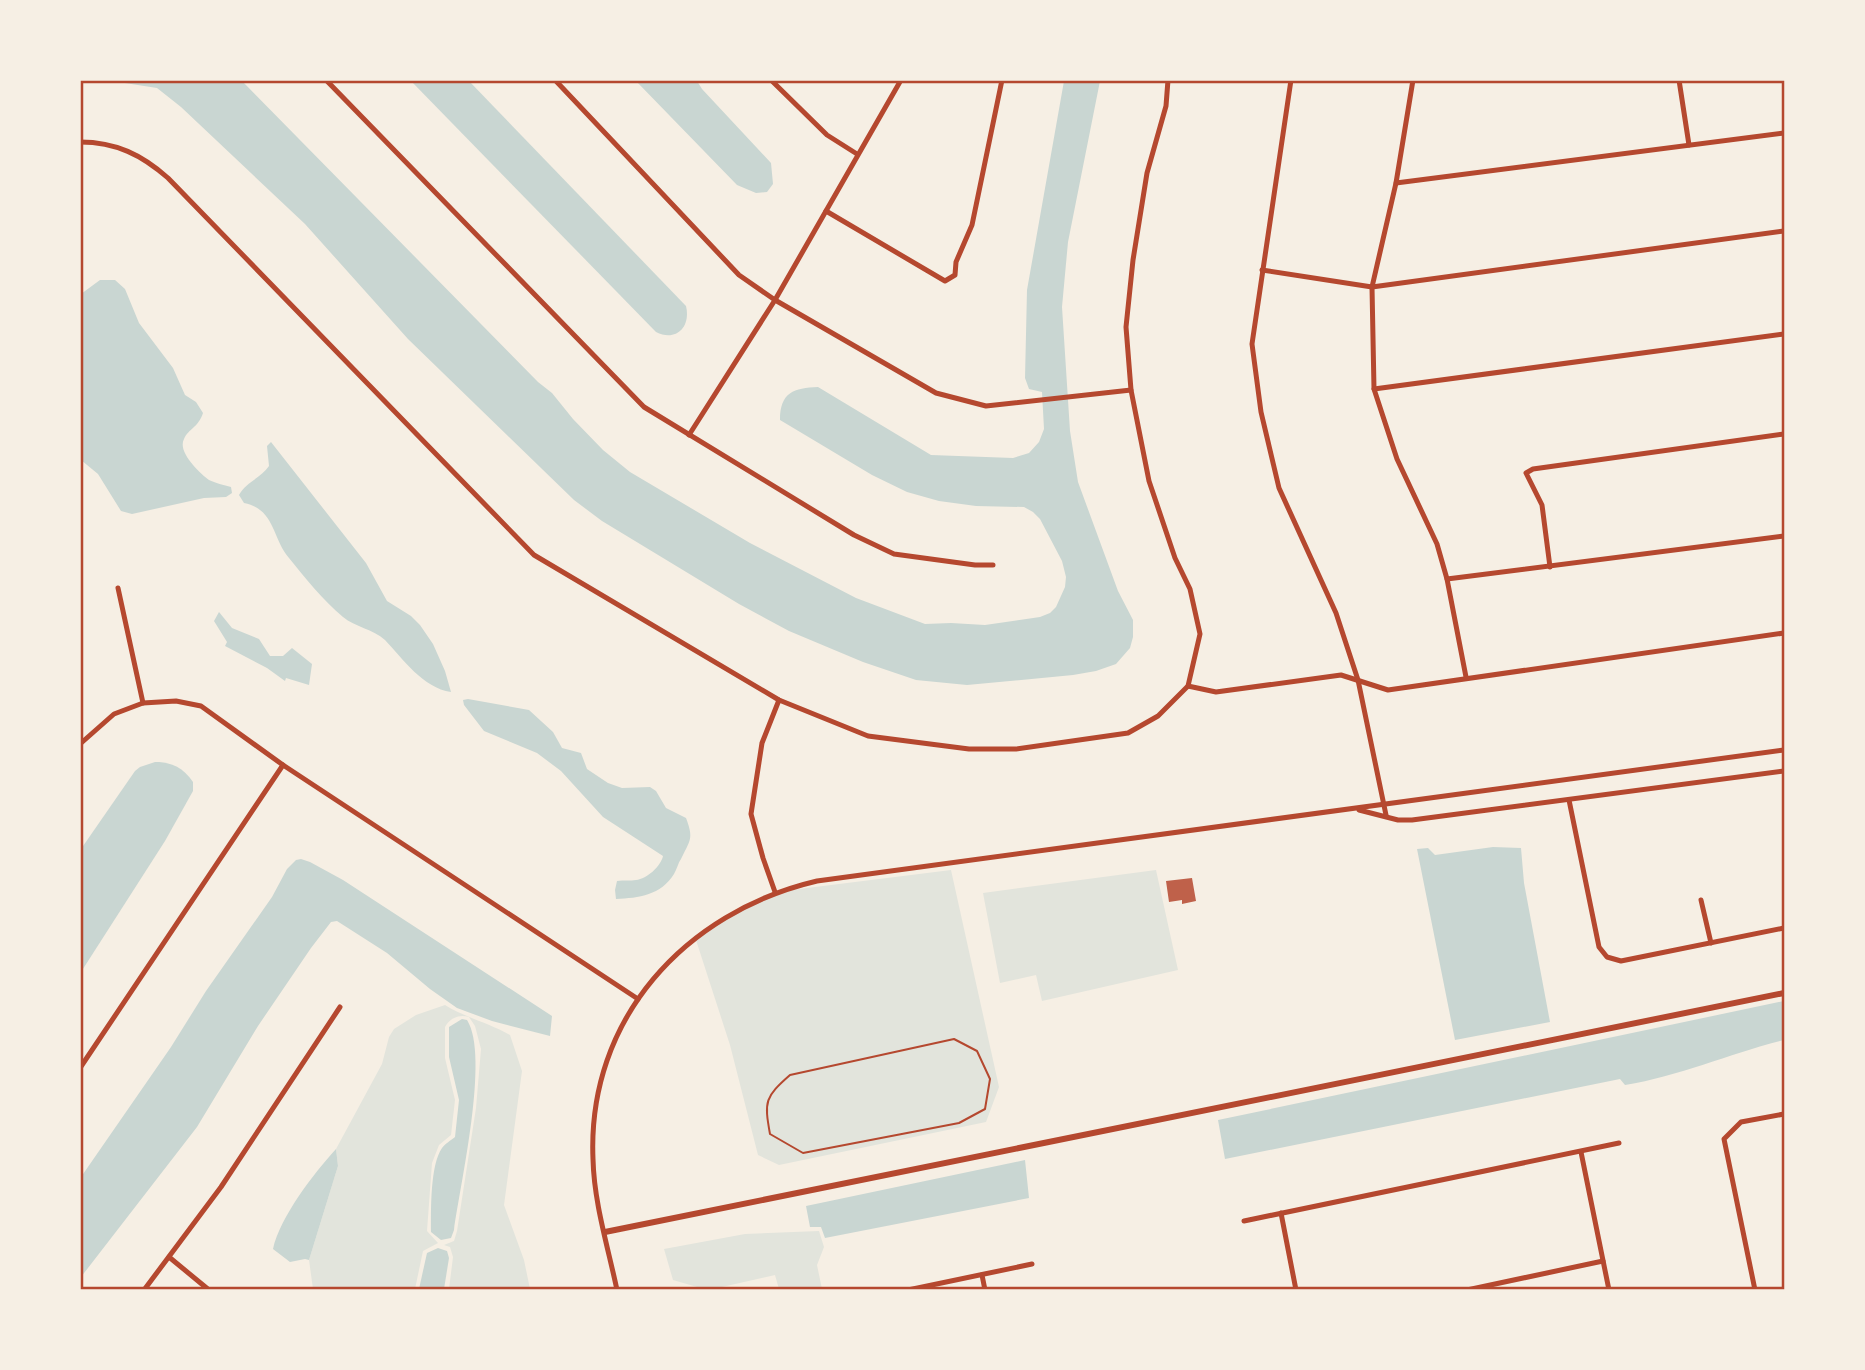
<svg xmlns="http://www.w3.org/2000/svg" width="1865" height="1370" viewBox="0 0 1865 1370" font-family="'PT Sans',sans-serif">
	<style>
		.green { fill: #e2e4dc }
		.water { fill: #c9d6d2 }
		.building { fill: #bf614a }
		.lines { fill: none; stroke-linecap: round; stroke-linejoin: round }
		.path { stroke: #b5482f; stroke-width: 2 }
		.minor { stroke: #b5482f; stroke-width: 5 }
		.tertiary { stroke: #b5482f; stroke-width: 6 }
		.neatline { fill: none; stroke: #b5482f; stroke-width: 2.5 }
	</style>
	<rect width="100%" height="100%" fill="#f6efe4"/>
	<g class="green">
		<path d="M951,870L999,1087L986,1122L779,1165L758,1155L730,1045L695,937L775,892Z"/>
		<path d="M1156,870L1178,970L1042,1001L1036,975L1000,983L983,893Z"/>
		<path d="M445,1005C464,1017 489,1023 510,1035L522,1071L504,1205L524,1260L530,1289H449L453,1257L450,1247L444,1245L454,1241L457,1231L476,1108L481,1049L475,1026L469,1017C459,1014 450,1018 445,1027V1058L455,1100L451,1135L439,1145L432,1163L427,1231L438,1243L423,1251L415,1289H313L309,1260L338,1166L336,1149L382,1064L389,1037L394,1029L416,1015Z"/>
		<path d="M819,1231L824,1247L817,1265L822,1289H779L775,1275L713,1289H704L673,1280L664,1249L745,1234Z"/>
	</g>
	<g class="water">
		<path d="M112,81H242L538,382L552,393L573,419L603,450L630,472L750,543L856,598L925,624L951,623L985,625L1040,617L1050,613L1056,607L1065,587L1066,577L1062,561L1040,519L1033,512L1024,507L976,506L939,501L907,492L872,475L780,420C780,392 794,388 818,387L931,455L1013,458L1029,453L1039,442L1044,429L1042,392L1029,389L1025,378L1027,290L1064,81H1100L1068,242L1062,307L1070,431L1078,482L1118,591L1133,620V637L1130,648L1116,664L1096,671L1073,675L967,685L916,680L863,662L789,631L739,604L602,521L574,500L408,339L305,224L181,107L157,88Z"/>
		<path d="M411,81H469L686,306C691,327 676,342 656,332Z"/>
		<path d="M636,81H697L702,89L771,163L773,184L767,192L756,193L737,185Z"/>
		<path d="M100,280H115L125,289L139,323L173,368L185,395L196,402L203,413C198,428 189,428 184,439C177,452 200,473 209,480C215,483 224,485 231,487L232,493L226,497L204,498L132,514L121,511L98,474L81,460V294Z"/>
		<path d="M271,442L366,563L387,601L411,616L420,625L433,644L445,671L451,692C423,688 403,659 385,640C373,629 355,627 343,617C323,600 305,578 289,558C272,538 275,509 244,503L239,495C246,482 261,478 269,466L267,446Z"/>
		<path d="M219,612L232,628L259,639L270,656H283L292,648L312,664L309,685L286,678L285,681L267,668L225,646L227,642L214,621Z"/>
		<path d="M468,699L529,710L553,732L562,748L581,753L587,769L608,783L622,788L650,787L656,791L666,808L686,818C694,839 690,840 681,859C678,863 677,869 674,874C661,895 639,898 616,899L615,890L617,881C624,880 630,881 636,880C647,879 661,866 663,856L603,817L561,771L537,753L484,731L464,705L463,700Z"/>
		<path d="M155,762C173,762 183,768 193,782V791L165,841L81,972V849L135,771L140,767Z"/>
		<path d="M1493,847L1521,848L1524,883L1550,1022L1455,1040L1417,849L1428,848L1435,855Z"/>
		<path d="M301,859L310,862L343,880L552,1016L550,1036L492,1021L457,1008L430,989L387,953L337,921L331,922L311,948L258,1026L197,1127L81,1277V1177L171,1047L206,991L272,897L287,869L296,860Z"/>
		<path d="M1784,1001V1040C1731,1053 1680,1076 1625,1085L1620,1079L1225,1159L1218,1120Z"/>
		<path d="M462,1019L467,1020C490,1056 460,1185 454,1230L451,1238L441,1240L431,1232C431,1211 430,1165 442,1148C445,1144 451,1140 455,1137L459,1100L449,1057V1027Z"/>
		<path d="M336,1149L338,1166L309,1260L305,1259L290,1262L273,1249C280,1217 314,1173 336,1149Z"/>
		<path d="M1025,1160L1029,1198L825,1238L821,1227H810L806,1206Z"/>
		<path d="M438,1248L447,1251L449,1258L444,1289H419L427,1253Z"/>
	</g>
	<path class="building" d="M1192,878L1196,901L1182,904V900L1169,902L1166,881Z"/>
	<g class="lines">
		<path class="path" d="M954,1039L977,1051L990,1079L985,1109L959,1123L803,1153L770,1134C764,1101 765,1097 790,1075Z"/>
		<g class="minor">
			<path d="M326,80L644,407L854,535L894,554L975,565H993"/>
			<path d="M555,80L739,275L775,300L936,393L986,406L1131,390"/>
			<path d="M771,80L827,135L857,154"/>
			<path d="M1291,80L1252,344L1261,412L1279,488L1336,613L1358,680L1386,815"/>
			<path d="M1413,80L1396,183L1372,287L1374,389L1397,459L1437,544L1447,579L1466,677"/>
			<path d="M1679,80L1689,145"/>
			<path d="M80,142C116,142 142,155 168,178L534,555L779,700L868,736L969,749H1016L1128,733L1158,716L1188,686L1200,634L1190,589L1175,558L1149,481L1131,390L1126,327L1133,260L1147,173L1166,106L1168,80"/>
			<path d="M1396,183L1784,133"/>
			<path d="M826,211L945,281L955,275L956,262L972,225L1002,80"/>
			<path d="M1262,270L1372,287L1784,231"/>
			<path d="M1374,389L1784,334"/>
			<path d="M689,435L775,300L901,80"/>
			<path d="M1550,567L1542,505L1526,473L1533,469L1784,434"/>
			<path d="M1447,579L1784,536"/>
			<path d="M118,588L143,703"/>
			<path d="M1188,686L1216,692L1341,675L1388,690L1784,633"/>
			<path d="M80,744L114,714L143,703L176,701L201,706L283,765L638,999"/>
			<path d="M1569,800L1599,947L1607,957L1621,961L1784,928"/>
			<path d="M1359,810L1398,820H1412L1784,771"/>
			<path d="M775,892L763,858L751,814L762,743L779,700"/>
			<path d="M1701,900L1711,943"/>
			<path d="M80,1068L283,765"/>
			<path d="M1581,1152L1609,1290"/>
			<path d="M1281,1213L1296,1290"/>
			<path d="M1244,1221L1619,1143"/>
			<path d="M169,1257L209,1290"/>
			<path d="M982,1275L985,1290"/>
			<path d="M144,1290L221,1187L340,1007"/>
			<path d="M617,1290C608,1247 594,1203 593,1159C587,1019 685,912 817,881L1784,750"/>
			<path d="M908,1290L1032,1264"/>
			<path d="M1467,1290L1603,1261"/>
			<path d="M1755,1290L1724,1139L1741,1122L1784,1114"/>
			<path d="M1780,1290L1784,1289"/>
		</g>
		<path class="tertiary" d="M605,1232L1784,993"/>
	</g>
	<rect width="1865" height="1370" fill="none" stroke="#f6efe4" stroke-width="164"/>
	<rect x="82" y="82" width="1701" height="1206" class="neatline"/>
</svg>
